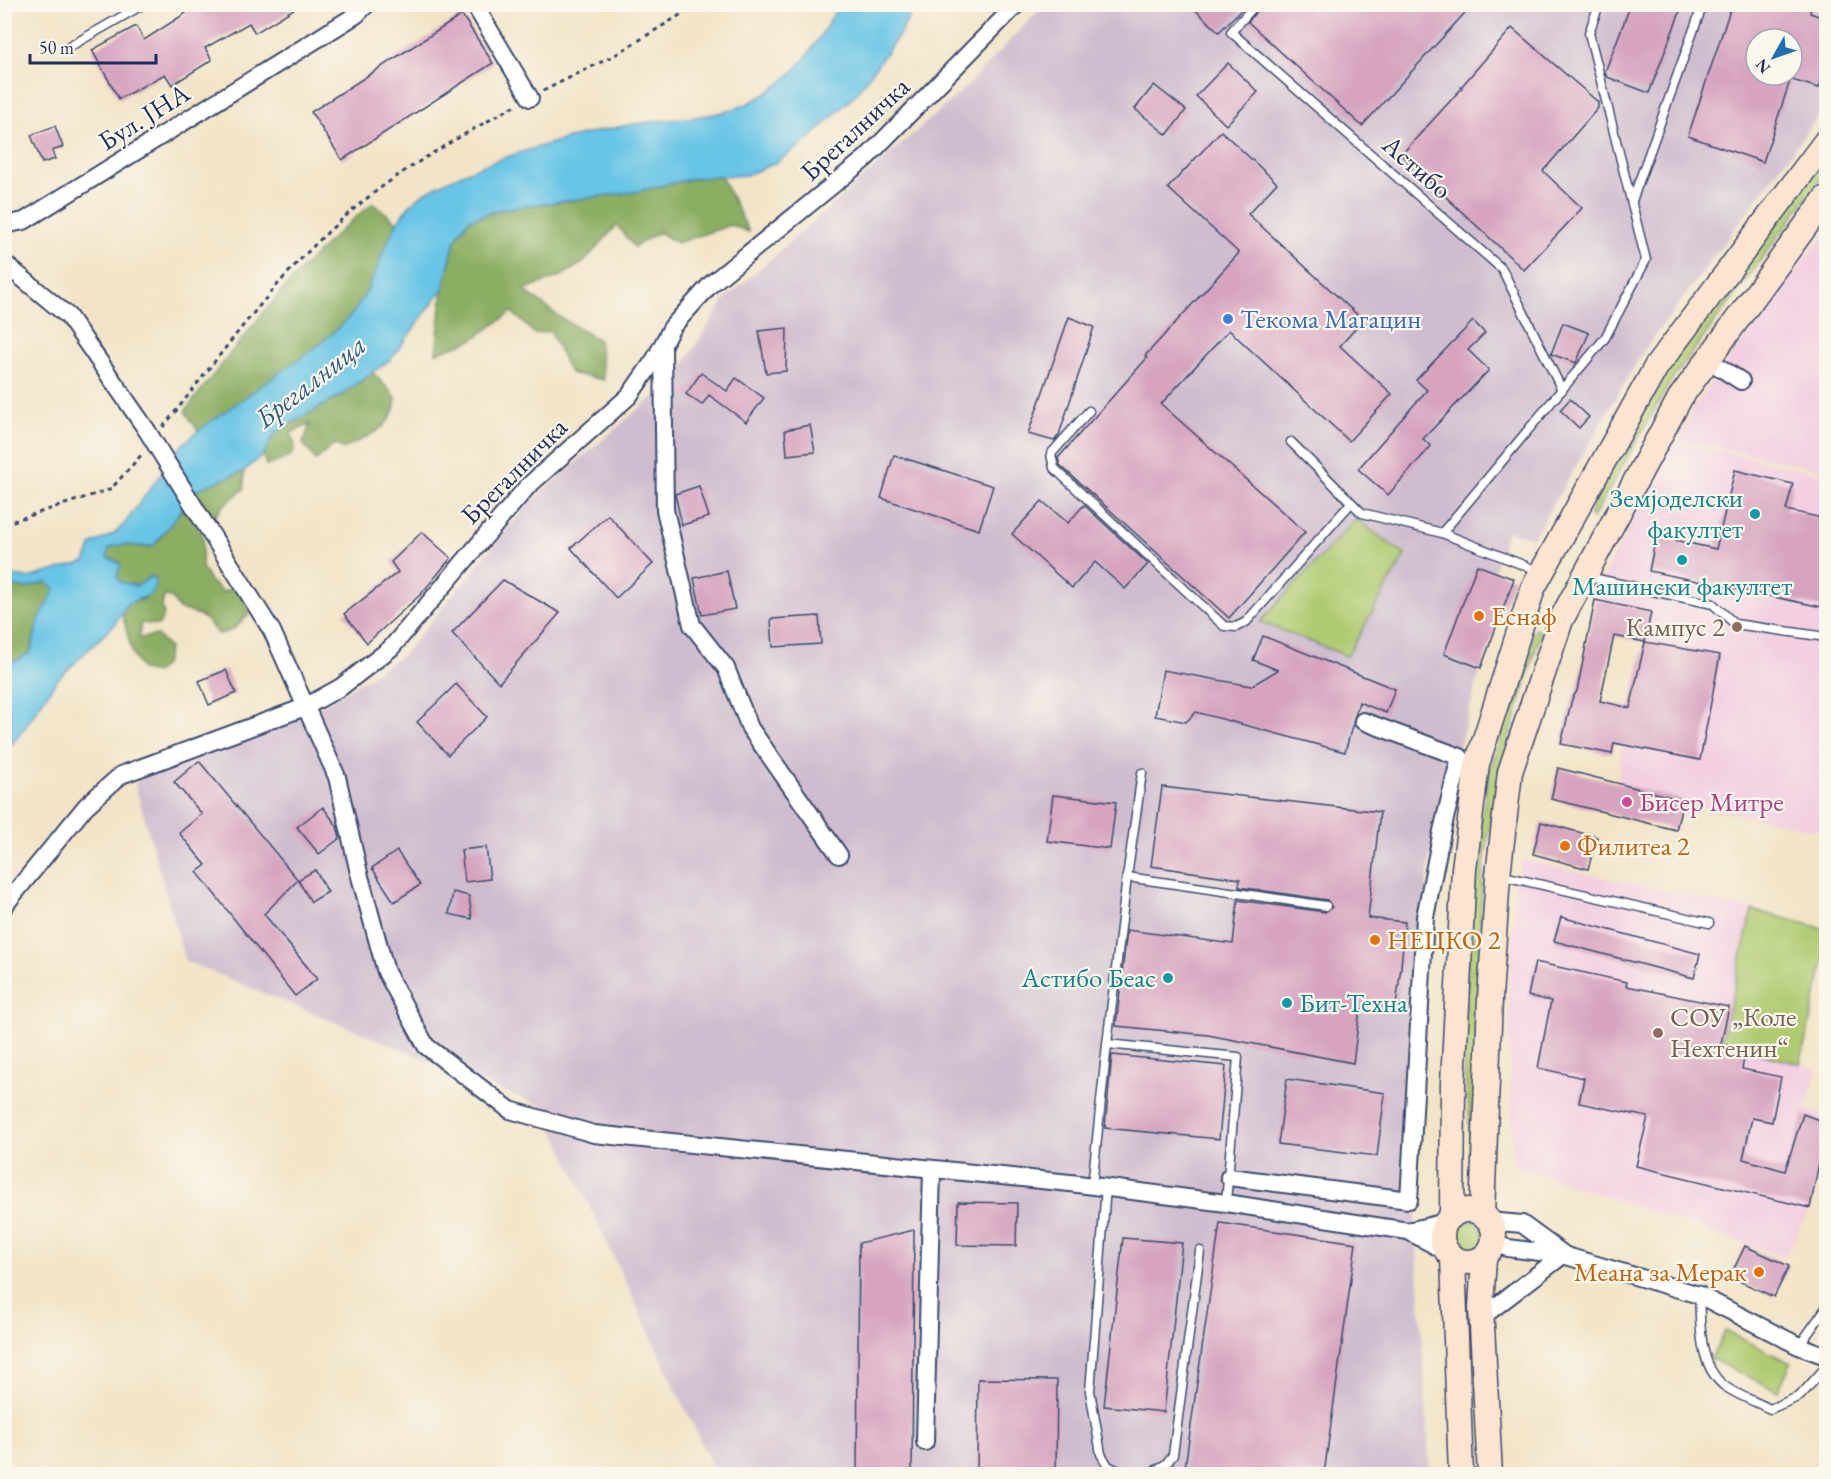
<svg xmlns="http://www.w3.org/2000/svg" width="1831" height="1479" viewBox="0 0 1831 1479" font-family="'EB Garamond',serif">
	<style>
		.built { fill: #f2cfe1 }
		.industrial { fill: #cfbdcf; fill-rule: evenodd }
		.green { fill: #afca70; stroke: #657c67; stroke-width: 1.5 }
		.forest { fill: #8bae62; stroke: #536e60; stroke-width: 1.5 }
		.water { fill: #68c5e6; stroke: #427aa2; stroke-width: 1.5 }
		.building { fill: #d7a4c0; fill-rule: evenodd }
		.lines { fill: none; stroke-linecap: round; stroke-linejoin: round }
		.service-casing { stroke: #3b4a6e; stroke-width: 11 }
		.minor-casing { stroke: #3b4a6e; stroke-width: 20 }
		.secondary-casing { stroke: #3b4a6e; stroke-width: 27 }
		.path { stroke: #3b4a6e; stroke-width: 3; stroke-dasharray: 4.5 4.5; stroke-linecap: butt }
		.service { stroke: #fff; stroke-width: 8 }
		.minor { stroke: #fff; stroke-width: 16 }
		.secondary { stroke: #fde4d1; stroke-width: 24 }
		.minor-bridge-casing { stroke: #3b4a6e; stroke-width: 20; stroke-linecap: butt }
		.minor-bridge { stroke: #fff; stroke-width: 16 }
		.shop-dot { fill: #3f7fe0; stroke: #fbf7ec; stroke-width: 2 }
		.culture-dot { fill: #0f9aa8; stroke: #fbf7ec; stroke-width: 2 }
		.food-dot { fill: #e8710a; stroke: #fbf7ec; stroke-width: 2 }
		.education-dot { fill: #8d6e63; stroke: #fbf7ec; stroke-width: 2 }
		.hotel-dot { fill: #d1479c; stroke: #fbf7ec; stroke-width: 2 }
		.labels { text-anchor: middle; stroke-width: 4.5; stroke-linejoin: round; paint-order: stroke }
		.street-label { font-size: 27px; fill: #1b2f5e; stroke: #fbf7ec }
		.shop-label { font-size: 27px; fill: #366cbe; stroke: #fbf7ec; text-anchor: start }
		.culture-label { font-size: 27px; fill: #0d838f; stroke: #fbf7ec; text-anchor: end }
		.food-label { font-size: 27px; fill: #c56008; stroke: #fbf7ec; text-anchor: start }
		.education-label { font-size: 27px; fill: #785e54; stroke: #fbf7ec; text-anchor: end }
		.hotel-label { font-size: 27px; fill: #b23c85; stroke: #fbf7ec; text-anchor: start }
		.water-label { font-size: 28px; font-style: italic; fill: #325c87; stroke: #fbf7ec }
	</style>
	<rect width="100%" height="100%" fill="#fbf7ec"/>
	<filter id="ink" filterUnits="userSpaceOnUse"><feTurbulence type="fractalNoise" baseFrequency=".0167" numOctaves="2"/><feDisplacementMap in="SourceGraphic" scale="12" xChannelSelector="R" yChannelSelector="G"/><feConvolveMatrix kernelMatrix="1 2 1 2 8 2 1 2 1" color-interpolation-filters="sRGB"/></filter>
	<filter id="wash" filterUnits="userSpaceOnUse"><feTurbulence type="fractalNoise" baseFrequency=".008" numOctaves="4" result="noise"/><feDisplacementMap in="SourceGraphic" scale="24" xChannelSelector="R" yChannelSelector="G"/><feGaussianBlur stdDeviation="1.35" result="paint"/><feColorMatrix in="noise" values="0 0 0 0 0 0 0 0 0 0 0 0 0 0 0 0 0 1.4 0 .05"/><feComposite in="paint" operator="in"/></filter>
	<g filter="url(#wash)">
		<rect width="100%" height="100%" fill="#f2e4c7"/>
		<g class="built">
			<path d="M1826,231V471L1679,439L1693,408Z"/>
			<path d="M1674,442L1826,475V832L1705,808L1618,784L1622,744L1651,612L1595,600L1606,570Z"/>
			<path d="M1522,860L1752,910L1826,929V952L1800,1064L1818,1070L1805,1109L1826,1116V1137L1810,1208L1785,1257L1513,1165L1508,1002L1516,882Z"/>
		</g>
		<path class="industrial" d="M1044,5H1826V106L1643,352L1533,538L1507,531L1494,571L1514,579L1481,668L1430,850L1417,990L1416,1229L1430,1474H716L543,1107L185,961L135,785L139,774L325,704L403,655L531,501L675,378L725,299L963,90ZM1756,39H1792V75H1756Z"/>
		<g class="green">
			<path d="M1826,157V172L1671,381L1593,518L1589,515L1633,419L1663,374Z"/>
			<path d="M1356,519L1405,555L1347,656L1260,622Z"/>
			<path d="M1535,629L1541,632C1517,711 1491,791 1483,874C1475,975 1480,1077 1471,1178L1469,1109L1463,1060L1473,869L1489,773Z"/>
			<path d="M1752,910L1826,929V952L1800,1064L1721,1044Z"/>
			<circle cx="1468" cy="1236" r="15"/>
			<path d="M1725,1331L1791,1363L1778,1391L1711,1359Z"/>
		</g>
		<g class="forest">
			<path d="M721,176L749,232L731,225L677,243L659,232L634,247L617,225L583,263L563,275L524,290L561,318L599,340L604,380L570,373L550,331L535,334L512,312L472,340L436,353L443,289L455,240L468,220L502,209L635,192L695,178Z"/>
			<path d="M373,203L397,222C386,248 378,277 362,301C331,347 245,397 198,431L185,411C244,336 298,262 373,203Z"/>
			<path d="M373,373L396,397C394,431 369,434 343,449L335,444L316,460L303,443L310,424L291,433C302,459 285,458 266,466L263,455L275,433L341,395Z"/>
			<path d="M244,471V489L222,507L210,523L194,494L203,485Z"/>
			<path d="M183,506L203,536L202,567L210,581L223,592L235,587L251,612C239,623 235,633 217,634C207,617 198,613 179,609L171,597L164,596L162,607L164,615L159,625L141,623L139,638L157,635L169,648L165,664L156,673L142,670L133,656L122,613L128,603L144,599L156,580L152,576L137,586L120,583L117,576L120,563L107,557V551C119,537 135,549 150,547L158,541Z"/>
			<path d="M47,582L54,586L55,593L39,620L30,653L5,667V624L11,623L5,610V586L36,585Z"/>
		</g>
		<path class="water" d="M839,5H916L899,35L855,95L806,142L775,163L747,175L695,178L635,192L502,209L468,220L455,240L443,289L391,359L341,395L275,433L263,455L244,471L198,489L154,545C140,551 124,539 109,549L107,557L121,564L117,576L120,582L137,586L152,576L156,580C155,598 142,598 128,603L114,625L56,681L21,733L5,752V667L30,653L39,620L55,589L47,582L26,588L5,586V575L28,578L85,562L92,544L114,534L125,523L182,445L198,431C226,411 254,391 283,370C306,354 331,338 350,316C381,281 385,218 423,194C475,162 568,136 629,125C670,117 714,121 753,101C797,78 816,45 839,5Z"/>
		<g id="blocks">
			<g class="building">
				<path d="M180,4H302L255,33L249,23L205,48L212,60L172,85L165,74L119,99L92,50L136,26L144,40L186,13Z"/>
				<path d="M1189,4H1247L1219,32Z"/>
				<path d="M1262,4H1473L1362,126L1248,22Z"/>
				<path d="M1631,4H1683L1649,93L1607,77L1605,72Z"/>
				<path d="M1732,4H1812L1810,13L1827,19V65L1819,88L1792,80V39H1756V75H1792L1763,162L1688,136Z"/>
				<path d="M462,15L493,63L342,160L311,112Z"/>
				<path d="M1512,28L1598,102V108L1543,171L1582,208L1524,270L1401,155L1462,88L1461,87Z"/>
				<path d="M1228,63L1258,92L1226,125L1196,96Z"/>
				<path d="M1154,85L1186,110L1167,135L1135,109Z"/>
				<path d="M55,126L63,147L52,151L55,159L42,163L31,135Z"/>
				<path d="M1221,131L1277,183L1248,214L1363,320L1340,346L1392,394L1349,441L1229,330L1161,404L1305,532L1229,618L1060,465L1058,458L1147,358L1145,356L1239,253L1168,188Z"/>
				<path d="M1069,317L1094,327L1059,435L1054,441L1028,434Z"/>
				<path d="M1473,321L1485,333L1468,350L1489,370L1423,439L1431,446L1388,495L1358,469L1427,390L1416,380Z"/>
				<path d="M1563,323L1589,333L1576,363L1551,354Z"/>
				<path d="M787,328L786,371L766,373L759,331Z"/>
				<path d="M701,373L727,391L736,378L764,398L746,422L709,395L702,405L686,394Z"/>
				<path d="M1570,399L1589,417L1579,428L1560,410Z"/>
				<path d="M810,425L815,452L787,455L785,430Z"/>
				<path d="M894,455L993,486L979,530L881,498Z"/>
				<path d="M1735,470L1793,484L1786,510L1827,519V608L1649,571L1656,536L1716,549Z"/>
				<path d="M699,486L709,517L682,525L675,494Z"/>
				<path d="M1042,501L1068,523L1084,505L1148,564L1125,589L1095,562L1072,588L1012,534Z"/>
				<path d="M608,515L653,564L616,598L571,548Z"/>
				<path d="M422,532L451,558L421,594L367,643L344,614L398,572L391,562Z"/>
				<path d="M1477,565L1514,579L1481,668L1444,654Z"/>
				<path d="M727,571L735,609L702,615L694,578Z"/>
				<path d="M503,580L560,613L499,683L452,633Z"/>
				<path d="M1595,600L1651,612L1645,642L1720,655L1700,760L1614,743L1612,754L1561,744L1572,699L1577,691ZM1614,636L1645,642L1630,708L1600,701Z"/>
				<path d="M819,616L821,644L773,647L771,619Z"/>
				<path d="M1263,636L1395,689L1386,713L1359,702L1345,752L1196,712L1186,722L1155,716L1163,670L1251,686L1278,670L1253,660Z"/>
				<path d="M226,670L236,693L209,705L199,681Z"/>
				<path d="M456,684L487,717L448,755L417,722Z"/>
				<path d="M199,761L298,880L264,914L317,979L295,996L197,872L206,865L179,833L202,814L174,782Z"/>
				<path d="M1558,768L1683,800L1676,830L1551,799Z"/>
				<path d="M1162,787L1380,812L1368,918L1405,922L1401,967L1395,1013L1360,1009L1353,1063L1208,1035L1116,1026L1127,930L1233,944L1238,900L1325,912L1332,907L1327,900L1239,887L1240,879L1151,866Z"/>
				<path d="M1053,795L1116,802L1110,849L1047,841Z"/>
				<path d="M323,807L337,826L340,838L319,854L297,827Z"/>
				<path d="M1541,822L1597,837L1588,869L1533,854Z"/>
				<path d="M486,847L490,879L465,882L461,850Z"/>
				<path d="M397,851L420,885L394,902L372,868Z"/>
				<path d="M315,870L328,892L311,902L298,880Z"/>
				<path d="M453,892L469,896L472,919L449,914Z"/>
				<path d="M1561,917L1700,954L1694,978L1554,941Z"/>
				<path d="M1535,962L1627,982L1626,986L1729,1007L1721,1044L1746,1049L1742,1069L1781,1077L1772,1122L1752,1118L1743,1159L1785,1171L1803,1114L1827,1123L1810,1208L1636,1166L1648,1117L1579,1103L1584,1078L1538,1068L1551,1001L1528,996Z"/>
				<path d="M1112,1055L1226,1066L1219,1139L1105,1128Z"/>
				<path d="M1287,1079L1385,1093L1377,1156L1278,1144Z"/>
				<path d="M958,1202L1017,1203L1016,1246L957,1245Z"/>
				<path d="M1220,1223L1356,1243L1324,1474H1184Z"/>
				<path d="M914,1230L912,1474H857L859,1243Z"/>
				<path d="M1123,1238L1182,1243L1164,1412L1104,1406Z"/>
				<path d="M1745,1246L1789,1266L1774,1297L1730,1277Z"/>
				<path d="M978,1379L1057,1380L1056,1474H977Z"/>
			</g>
		</g>
	</g>
	<g filter="url(#ink)">
		<use href="#blocks" fill-opacity="0" stroke="#3b4a6e" stroke-width="1.5"/>
		<g class="lines">
			<g class="service-casing">
				<g id="service">
					<path d="M1256,4L1231,32L1502,269L1562,390"/>
					<path d="M69,47L144,4"/>
					<path d="M1632,201L1703,4"/>
					<path d="M1089,411L1051,454L1054,468L1224,626L1236,627L1246,622L1351,503"/>
					<path d="M1291,442L1362,513L1442,533"/>
					<path d="M1541,572L1442,533L1605,338L1646,260L1589,33L1599,4"/>
					<path d="M1588,577L1713,604L1735,624L1826,637"/>
					<path d="M1499,875L1709,923"/>
					<path d="M1127,877L1142,773"/>
					<path d="M1107,1044L1127,877L1326,906"/>
					<path d="M1092,1186L1107,1044L1238,1057L1226,1203"/>
					<path d="M1106,1187L1090,1391L1101,1454L1108,1466L1125,1474"/>
					<path d="M1699,1295C1701,1326 1698,1363 1723,1385C1736,1395 1755,1401 1770,1409L1800,1396L1826,1367"/>
					<path d="M1799,1346L1826,1308"/>
					<path d="M1150,1474L1166,1464L1173,1455L1200,1251"/>
				</g>
			</g>
			<g class="minor-casing">
				<g id="minor">
					<path d="M474,4L530,98"/>
					<path d="M4,225L24,221L356,15L367,4"/>
					<path d="M4,263L68,316L146,429"/>
					<path d="M663,346L665,510L692,625L726,668L750,728L839,855"/>
					<path d="M1708,360L1741,381"/>
					<path d="M203,521L272,631L337,777L359,873L386,972L426,1046L510,1110L594,1134L1070,1183L1226,1203L1408,1231L1447,1252"/>
					<path d="M4,906L86,806L121,775L305,707L341,687L391,648L527,487L629,396L655,359L672,327L711,284L866,158L1017,4"/>
					<path d="M1229,1177L1409,1200L1425,917L1442,831L1460,757L1363,721"/>
					<path d="M1488,1221L1522,1224L1563,1254"/>
					<path d="M1408,1231L1446,1222"/>
					<path d="M1493,1244L1508,1248L1563,1255L1699,1295L1799,1346L1826,1356"/>
					<path d="M1482,1317L1563,1255"/>
					<path d="M925,1442L932,1169"/>
				</g>
			</g>
			<g class="secondary-casing">
				<g id="secondary">
					<circle cx="1468" cy="1236" r="26"/>
					<path d="M1482,1215L1490,998L1498,875L1510,772L1561,620L1680,398L1826,198"/>
					<path d="M1452,1216L1453,1083L1464,869L1477,764L1533,588L1656,367L1826,141"/>
					<path d="M1484,1257L1481,1308L1490,1474"/>
					<path d="M1453,1258L1461,1474"/>
				</g>
			</g>
			<g class="path">
				<path d="M543,91L615,55L698,4"/>
				<path d="M163,427C222,354 277,275 348,214C398,170 458,138 516,105"/>
				<path d="M4,524L111,489L143,453"/>
			</g>
			<use href="#service" class="service"/>
			<use href="#minor" class="minor"/>
			<use href="#secondary" class="secondary"/>
			<g class="minor-bridge-casing">
				<path id="minor-bridge" d="M146,429L203,521"/>
			</g>
			<use href="#minor-bridge" class="minor-bridge"/>
		</g>
	</g>
	<circle class="shop-dot" cx="1228" cy="319" r="6"/>
	<g class="culture-dot">
		<circle cx="1755" cy="514" r="6"/>
		<circle cx="1682" cy="560" r="6"/>
		<circle cx="1168" cy="978" r="6"/>
		<circle cx="1287" cy="1003" r="6"/>
	</g>
	<g class="food-dot">
		<circle cx="1479" cy="616" r="6"/>
		<circle cx="1565" cy="846" r="6"/>
		<circle cx="1375" cy="940" r="6"/>
		<circle cx="1759" cy="1272" r="6"/>
	</g>
	<g class="education-dot">
		<circle cx="1737" cy="627" r="6"/>
		<circle cx="1658" cy="1033" r="6"/>
	</g>
	<circle class="hotel-dot" cx="1627" cy="802" r="6"/>
	<g class="labels">
		<g class="street-label">
			<text transform="translate(144 117) rotate(-32)" y="9">Бул. ЈНА</text>
			<text transform="translate(855 129) rotate(-43)" y="9">Брегалничка</text>
			<text transform="translate(1417 167) rotate(41)" y="9">Астибо</text>
			<text transform="translate(514 471) rotate(-45)" y="9">Брегалничка</text>
		</g>
		<g class="shop-label">
			<text x="1240" y="328">Текома Магацин</text>
		</g>
		<g class="culture-label">
			<text x="1743" y="507">Земјоделски<tspan x="1743" dy="31">факултет</tspan></text>
			<text x="1682" y="595" text-anchor="middle">Машински факултет</text>
			<text x="1156" y="987">Астибо Беас</text>
			<text x="1299" y="1012" text-anchor="start">Бит-Техна</text>
		</g>
		<g class="food-label">
			<text x="1491" y="625">Еснаф</text>
			<text x="1577" y="855">Филитеа 2</text>
			<text x="1387" y="949">НЕЦКО 2</text>
			<text x="1747" y="1281" text-anchor="end">Меана за Мерак</text>
		</g>
		<g class="education-label">
			<text x="1725" y="636">Кампус 2</text>
			<text x="1670" y="1026" text-anchor="start">СОУ „Коле<tspan x="1670" dy="31">Нехтенин“</tspan></text>
		</g>
		<g class="hotel-label">
			<text x="1639" y="811">Бисер Митре</text>
		</g>
		<g class="water-label">
			<text transform="translate(310 381) rotate(-38)" y="10">Брегалница</text>
		</g>
	</g>
	<rect width="1831" height="1479" fill="none" stroke="#fbf7ec" stroke-width="24"/>
	<g transform="translate(1774 57) rotate(230)"><circle r="28" fill="#fbf7ec" stroke="#a1a7b3" stroke-width="1.5"/>
	<path d="M0-4.5L10 22L0 15L-10 22Z" fill="#1f6fb2"/>
	<text y="-9" font-size="16" font-weight="bold" text-anchor="middle" fill="#1b2f5e">N</text>
	</g>
	<path d="M30 54v9h126v-9" fill="none" stroke="#1b2f5e" stroke-width="3"/>
	<text x="39" y="54" font-size="18" fill="#1b2f5e" stroke="#fbf7ec" stroke-width="4.5" paint-order="stroke">50 m</text>
</svg>
